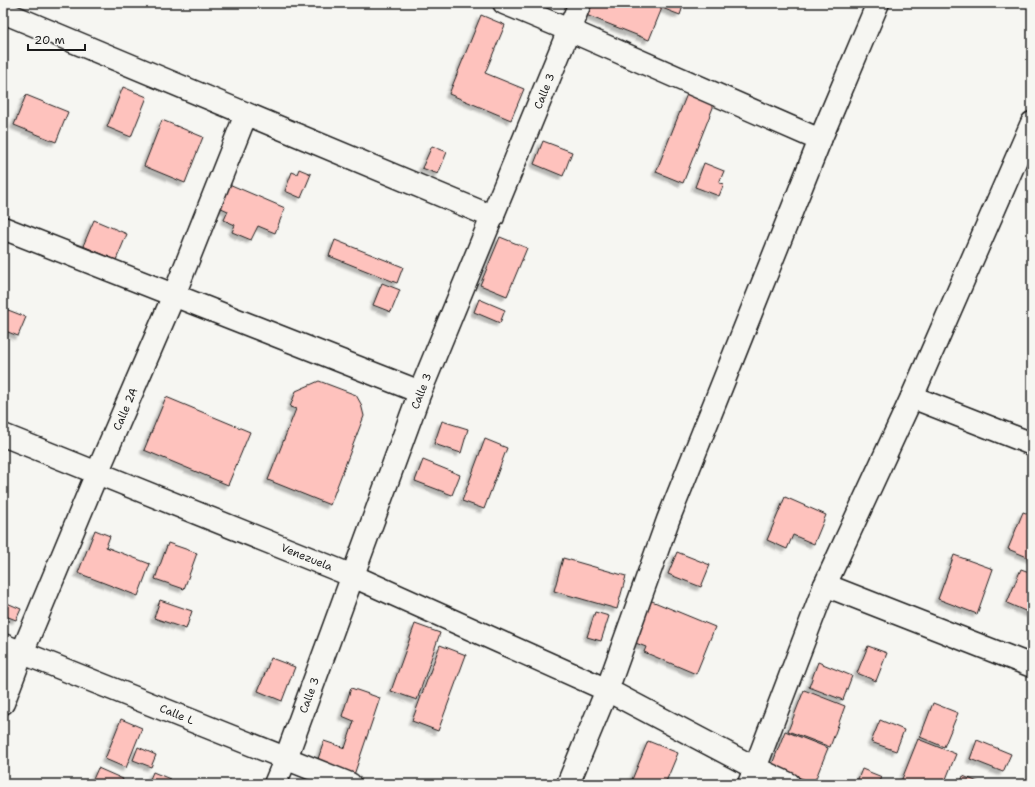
<svg xmlns="http://www.w3.org/2000/svg" width="1035" height="787" viewBox="0 0 1035 787" font-family="'Shantell Sans',sans-serif">
	<style>
		.building { fill: #fec2bd; stroke: #1c1c1c; filter: url(#shadow) }
		.lines { fill: none; stroke-linecap: round; stroke-linejoin: round }
		.minor-casing { stroke: #1c1c1c; stroke-width: 25 }
		.minor { stroke: #f6f6f2; stroke-width: 22 }
		.labels { text-anchor: middle; stroke-width: 4; stroke-linejoin: round; paint-order: stroke }
		.street-label { font-size: 11px; fill: #1c1c1c; stroke: #f6f6f2 }
	</style>
	<defs>
		<filter id="shadow"><feDropShadow dx="-3.5" dy="3.5" stdDeviation="1" flood-color="#0004"/></filter>
	</defs>
	<rect width="100%" height="100%" fill="#f6f6f2"/>
	<filter id="ink" filterUnits="userSpaceOnUse"><feTurbulence type="fractalNoise" baseFrequency=".025" numOctaves="2"/><feDisplacementMap in="SourceGraphic" scale="8" xChannelSelector="R" yChannelSelector="G"/><feConvolveMatrix kernelMatrix="1 2 1 2 8 2 1 2 1" color-interpolation-filters="sRGB"/></filter>
	<g filter="url(#ink)">
		<g class="building">
			<path d="M591,3H684L680,15L662,8L649,40L586,15Z"/>
			<path d="M481,15L505,25L485,73L524,89L511,120L449,94Z"/>
			<path d="M123,87L147,97L131,137L107,127Z"/>
			<path d="M687,94L714,105L683,183L656,172Z"/>
			<path d="M26,95L68,112L56,142L14,125Z"/>
			<path d="M162,120L203,137L185,183L144,166Z"/>
			<path d="M543,141L572,152L563,176L534,164Z"/>
			<path d="M432,146L447,152L438,174L422,168Z"/>
			<path d="M704,163L724,171L719,183L724,184L719,196L695,187Z"/>
			<path d="M299,169L311,174L301,198L285,191L292,172L297,174Z"/>
			<path d="M229,184L285,208L275,233L258,226L251,240L232,232L235,225L224,220L228,211L219,207Z"/>
			<path d="M94,220L127,234L116,260L83,246Z"/>
			<path d="M500,237L527,248L507,296L480,285Z"/>
			<path d="M335,240L403,267L397,283L329,256Z"/>
			<path d="M382,283L400,290L391,312L373,305Z"/>
			<path d="M479,299L505,310L500,323L474,312Z"/>
			<path d="M3,308L26,317L18,336L3,330Z"/>
			<path d="M319,381L356,395L361,404L364,416L330,505L268,480L296,409L290,407L296,391Z"/>
			<path d="M166,397L250,432L228,485L144,450Z"/>
			<path d="M442,421L468,429L461,453L434,444Z"/>
			<path d="M485,439L507,448L484,509L462,501Z"/>
			<path d="M423,460L460,475L452,495L415,481Z"/>
			<path d="M785,497L826,515L814,544L793,535L787,549L767,540Z"/>
			<path d="M1023,512L1032,515V559L1008,549Z"/>
			<path d="M95,530L110,536L106,547L150,564L138,596L78,573Z"/>
			<path d="M168,543L197,553L184,589L155,579Z"/>
			<path d="M677,552L710,565L701,587L668,574Z"/>
			<path d="M954,555L993,569L977,614L938,599Z"/>
			<path d="M563,558L626,576L617,609L554,591Z"/>
			<path d="M1021,569L1032,573V614L1007,603Z"/>
			<path d="M647,599L715,627L696,674L644,652L646,647L633,642Z"/>
			<path d="M160,600L192,611L186,629L154,618Z"/>
			<path d="M7,603L21,609L16,620L3,615Z"/>
			<path d="M595,612L609,616L601,641L587,637Z"/>
			<path d="M415,624L440,633L417,700L391,691Z"/>
			<path d="M440,645L466,655L438,731L412,721Z"/>
			<path d="M868,646L887,653L876,681L857,673Z"/>
			<path d="M271,658L295,667L282,701L258,691Z"/>
			<path d="M818,662L852,676L843,700L809,687Z"/>
			<path d="M351,688L380,698L354,775L317,762L324,741L345,748L354,721L342,716Z"/>
			<path d="M804,690L845,706L830,747L788,731Z"/>
			<path d="M933,703L958,713L944,747L920,737Z"/>
			<path d="M121,719L142,728L126,768L105,759Z"/>
			<path d="M880,720L904,730L896,751L871,742Z"/>
			<path d="M785,731L828,748L814,783L771,767Z"/>
			<path d="M918,739L956,754L944,784H900Z"/>
			<path d="M977,740L1011,754L1003,772L970,759Z"/>
			<path d="M648,741L678,753L665,784H636L631,782Z"/>
			<path d="M138,747L156,755L151,767L133,760Z"/>
			<path d="M98,768L123,779L121,784H91Z"/>
			<path d="M862,769L882,777L879,784H856Z"/>
			<path d="M153,772L170,779L168,784H148Z"/>
			<path d="M963,776L983,784H960Z"/>
		</g>
		<g class="lines">
			<g class="minor-casing">
				<g id="minor">
					<path d="M504,3L569,30L820,140"/>
					<path d="M3,12L493,217"/>
					<path d="M3,228L420,392"/>
					<path d="M912,397L1032,444"/>
					<path d="M3,435L353,576L607,690L755,768L789,784"/>
					<path d="M825,585L1032,666"/>
					<path d="M3,645L350,784"/>
					<path d="M3,703L22,653L97,473L174,295L246,114"/>
					<path d="M275,784L286,758L420,392L580,3"/>
					<path d="M568,784L607,690L668,520L820,140L878,3"/>
					<path d="M749,784L825,585L912,397L1032,123"/>
				</g>
			</g>
			<use href="#minor" class="minor"/>
		</g>
	</g>
	<g class="labels">
		<g class="street-label">
			<text transform="translate(544 91) rotate(-68)" y="4">Calle 3</text>
			<text transform="translate(421 391) rotate(-69)" y="4">Calle 3</text>
			<text transform="translate(125 409) rotate(-67)" y="4">Calle 2A</text>
			<text transform="translate(307 557) rotate(22)" y="4">Venezuela</text>
			<text transform="translate(309 695) rotate(-70)" y="4">Calle 3</text>
			<text transform="translate(177 714) rotate(22)" y="4">Calle L</text>
		</g>
	</g>
	<rect width="1035" height="787" fill="none" stroke="#f6f6f2" stroke-width="16"/>
	<rect x="8" y="8" width="1019" height="771" fill="none" stroke="#1c1c1c" stroke-width="1.5" filter="url(#ink)"/>
	<path d="M28 44v6h57v-6" fill="none" stroke="#1c1c1c" stroke-width="2"/>
	<text x="34" y="44" font-size="12" fill="#1c1c1c" stroke="#f6f6f2" stroke-width="3" paint-order="stroke">20 m</text>
</svg>
